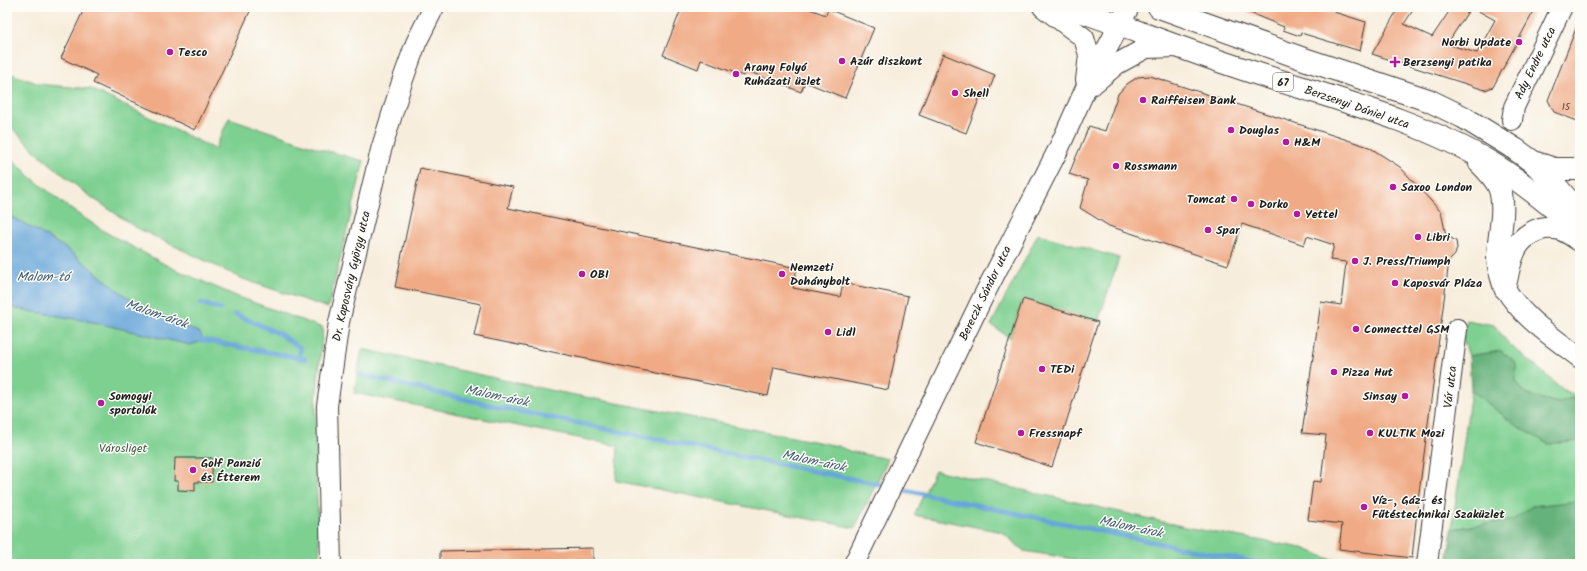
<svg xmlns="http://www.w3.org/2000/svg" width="1587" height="571" viewBox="0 0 1587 571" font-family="Kalam,sans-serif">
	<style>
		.green { fill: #7ed091; stroke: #4d7656 }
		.forest { fill: #66b27b; stroke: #41674c }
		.water { fill: #67a6d9; stroke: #42617a }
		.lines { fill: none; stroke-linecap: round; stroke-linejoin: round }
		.stream { stroke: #67a6d9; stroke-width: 5 }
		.building { fill: #f0ab86 }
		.minor-casing { stroke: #3d3b39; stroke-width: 22 }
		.major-casing { stroke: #3d3b39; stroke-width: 24 }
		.minor { stroke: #fff; stroke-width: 20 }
		.major { stroke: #fff; stroke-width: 22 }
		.poi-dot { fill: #b5179e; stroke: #fdfcf7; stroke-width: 1.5 }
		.labels { text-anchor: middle; stroke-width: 3; stroke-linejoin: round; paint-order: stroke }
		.number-label { font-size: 10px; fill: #514036 }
		.shield { fill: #fdfcf7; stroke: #605f5e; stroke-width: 1 }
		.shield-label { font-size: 11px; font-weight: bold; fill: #1c1c1c }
		.poi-label { font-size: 12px; font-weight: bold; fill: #1c1c1c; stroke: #fdfcf7; text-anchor: start }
		.street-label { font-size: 12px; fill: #1c1c1c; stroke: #fdfcf7 }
		.park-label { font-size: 12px; fill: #3e5b45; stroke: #fdfcf7 }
		.water-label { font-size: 13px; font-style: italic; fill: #3e5a71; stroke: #fdfcf7 }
	</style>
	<rect width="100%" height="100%" fill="#fdfcf7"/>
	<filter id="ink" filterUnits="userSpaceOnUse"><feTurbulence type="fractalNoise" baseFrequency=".025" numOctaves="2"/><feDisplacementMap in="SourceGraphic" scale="8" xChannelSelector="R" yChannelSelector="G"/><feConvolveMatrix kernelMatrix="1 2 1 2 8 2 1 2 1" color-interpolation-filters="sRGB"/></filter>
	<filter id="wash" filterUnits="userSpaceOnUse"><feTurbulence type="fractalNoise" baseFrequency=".012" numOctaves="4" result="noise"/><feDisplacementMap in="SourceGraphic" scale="16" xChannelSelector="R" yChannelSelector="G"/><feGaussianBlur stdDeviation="0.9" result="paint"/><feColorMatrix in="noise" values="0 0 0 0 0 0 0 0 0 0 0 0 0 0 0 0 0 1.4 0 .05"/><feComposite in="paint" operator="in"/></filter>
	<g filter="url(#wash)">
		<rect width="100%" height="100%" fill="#f7eddc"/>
		<g class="green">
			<path d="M7,72L39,84L91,89L215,149L229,118L324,150L364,161L328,308L243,279L135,227L84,192L35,151L8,124Z"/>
			<path d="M7,154L32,178L69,208L107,233L170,267L236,296L323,328L316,401V476L320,564H7V307L93,322L190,345L203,341L200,333L137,304L119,291L67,249L18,220L7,215Z"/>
			<path d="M1038,234L1119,258L1098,322L1023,299L1010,338L991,325Z"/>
			<path d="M1466,320L1494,325L1509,344L1565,391L1580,396V402L1571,398L1558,403L1525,394L1515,381L1501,351L1469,356L1463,339Z"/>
			<path d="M362,349L554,391L726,424L838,446L849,451L888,459L855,528L616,481L618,446L354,393Z"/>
			<path d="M1471,390L1514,424L1548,444L1580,441V501L1532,506L1513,520L1452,529Z"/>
			<path d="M935,470L1190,528L1303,548L1329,559L1367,564H1104L1024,551L1002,532L914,515Z"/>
		</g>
		<g class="forest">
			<path d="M1501,351L1516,363V381L1525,394L1558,403L1571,398L1580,402V441L1548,444L1514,424L1471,390L1469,356Z"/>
			<path d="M1580,501V564H1447L1452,529L1513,520L1532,506Z"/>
		</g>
		<path class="water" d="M7,215L18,220L67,249L119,291L137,304L200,333L203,341L190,345L93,322L7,307Z"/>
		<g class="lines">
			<g class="stream">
				<path d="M201,303L220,309"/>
				<path d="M235,314L280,334L300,348L299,358"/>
				<path d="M197,339L305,359"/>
				<path d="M362,375L498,407L887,486"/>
				<path d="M895,488L1186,549L1263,564"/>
			</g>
		</g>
		<g id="blocks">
			<g class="building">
				<path d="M85,7H252L195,130L93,83L97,75L61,58Z"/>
				<path d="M682,7H804L826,15L828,9L874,28L845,98L805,82L801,92L745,70L743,76L701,60L698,69L663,55Z"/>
				<path d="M1238,7H1325L1335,10L1334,12L1366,22L1360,51L1301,33L1300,36L1283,30L1284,27L1238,8Z"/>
				<path d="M1399,7H1415L1404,24L1432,37L1452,7H1471L1447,44L1477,53L1495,20L1471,7H1536L1493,87L1485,90L1372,54Z"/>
				<path d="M1579,21L1580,22V122L1554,112L1548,100Z"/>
				<path d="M943,54L995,75L986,99L980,97L966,133L919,115Z"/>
				<path d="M1150,76L1369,147L1400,167L1441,212L1446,235L1456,241L1457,248L1455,255L1449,261L1419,493L1412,558L1339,549L1342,524L1308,520L1313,481L1321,482L1326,435L1302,433L1321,302L1341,305L1346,262L1330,260L1334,245L1307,236L1304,245L1242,224L1228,265L1109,226L1080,208L1088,180L1069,174L1089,126L1105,131L1118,94L1127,84L1138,77Z"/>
				<path d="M420,168L513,187L508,208L797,268L793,288L840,297L843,283L908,296L888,390L774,367L768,396L474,336L481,304L395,287Z"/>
				<path d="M1023,299L1098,322L1052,467L976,442Z"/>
				<path d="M175,458H212V482H195V491L178,490V481H174Z"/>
				<path d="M593,548V564H440V551Z"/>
			</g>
		</g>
	</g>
	<g filter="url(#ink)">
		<use href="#blocks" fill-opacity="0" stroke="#3d3b39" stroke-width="1"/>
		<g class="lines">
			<g class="minor-casing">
				<g id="minor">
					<path d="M1043,7L1084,38L1089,55L1086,80"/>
					<path d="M1093,84L1117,64L1146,48L1178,47"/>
					<path d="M1512,120L1514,107L1562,7"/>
					<path d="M1505,288C1522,318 1553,337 1580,358"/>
					<path d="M331,564L327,406L339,322L381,150L402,82L416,43L434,7"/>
					<path d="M854,564L981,301L1059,148L1085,90L1129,7"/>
					<path d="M1427,564L1457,329"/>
				</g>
			</g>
			<g class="major-casing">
				<g id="major">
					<path d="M1069,7C1127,27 1184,50 1243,69C1327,97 1416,118 1493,164C1524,183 1552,207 1580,230"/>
					<path d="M1159,7L1304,59L1428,100L1463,117L1515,149L1533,162L1556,186L1580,214"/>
					<path d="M1533,162L1554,169H1580"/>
					<path d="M1480,163C1487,170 1495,178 1499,187C1507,209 1498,235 1498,258C1498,268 1502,278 1505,288"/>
					<path d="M1506,281C1508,271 1510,260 1515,250C1521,237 1538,226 1553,228C1563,228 1571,234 1579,240"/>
				</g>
			</g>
			<use href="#minor" class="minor"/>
			<use href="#major" class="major"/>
		</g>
	</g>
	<g class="poi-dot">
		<circle cx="1519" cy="42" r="4"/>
		<circle cx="170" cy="52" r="4"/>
		<circle cx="842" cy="61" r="4"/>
		<path d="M1393 56h4v4h4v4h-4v4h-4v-4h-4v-4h4z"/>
		<circle cx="736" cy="74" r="4"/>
		<circle cx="955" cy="93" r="4"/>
		<circle cx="1143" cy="100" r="4"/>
		<circle cx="1231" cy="130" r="4"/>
		<circle cx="1286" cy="142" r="4"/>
		<circle cx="1116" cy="166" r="4"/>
		<circle cx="1393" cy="187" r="4"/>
		<circle cx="1234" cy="199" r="4"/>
		<circle cx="1251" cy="204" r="4"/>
		<circle cx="1297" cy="214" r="4"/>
		<circle cx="1208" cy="230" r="4"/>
		<circle cx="1418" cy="237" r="4"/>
		<circle cx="1355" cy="261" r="4"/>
		<circle cx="582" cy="274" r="4"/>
		<circle cx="782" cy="274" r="4"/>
		<circle cx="1395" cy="283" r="4"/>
		<circle cx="1356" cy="329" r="4"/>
		<circle cx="828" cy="332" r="4"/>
		<circle cx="1042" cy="369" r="4"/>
		<circle cx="1334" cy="372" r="4"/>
		<circle cx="1405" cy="396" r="4"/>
		<circle cx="101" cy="403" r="4"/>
		<circle cx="1021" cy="433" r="4"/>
		<circle cx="1370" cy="433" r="4"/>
		<circle cx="193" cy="470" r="4"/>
		<circle cx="1364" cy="507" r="4"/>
	</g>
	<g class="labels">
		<g class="number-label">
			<text x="1566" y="110">15</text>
		</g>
		<rect class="shield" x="1273" y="73" width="20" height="18" rx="3"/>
		<g class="shield-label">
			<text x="1283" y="86">67</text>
		</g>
		<g class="poi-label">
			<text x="1511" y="46" text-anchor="end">Norbi Update</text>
			<text x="178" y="56">Tesco</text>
			<text x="850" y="65">Azúr diszkont</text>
			<text x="1403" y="66">Berzsenyi patika</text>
			<text x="744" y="71">Arany Folyó<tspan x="744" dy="14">Ruházati üzlet</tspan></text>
			<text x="963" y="97">Shell</text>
			<text x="1151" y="104">Raiffeisen Bank</text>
			<text x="1239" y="134">Douglas</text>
			<text x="1294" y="146">H&amp;M</text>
			<text x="1124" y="170">Rossmann</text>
			<text x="1401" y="191">Saxoo London</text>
			<text x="1226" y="203" text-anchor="end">Tomcat</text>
			<text x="1259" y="208">Dorko</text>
			<text x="1305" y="218">Yettel</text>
			<text x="1216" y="234">Spar</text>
			<text x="1426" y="241">Libri</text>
			<text x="1363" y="265">J. Press/Triumph</text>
			<text x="790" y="271">Nemzeti<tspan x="790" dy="14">Dohánybolt</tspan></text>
			<text x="590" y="278">OBI</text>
			<text x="1403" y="287">Kaposvár Pláza</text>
			<text x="1364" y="333">Connecttel GSM</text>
			<text x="836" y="336">Lidl</text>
			<text x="1050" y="373">TEDi</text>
			<text x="1342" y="376">Pizza Hut</text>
			<text x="109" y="400">Somogyi<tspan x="109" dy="14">sportolók</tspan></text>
			<text x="1397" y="400" text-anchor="end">Sinsay</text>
			<text x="1029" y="437">Fressnapf</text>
			<text x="1378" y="437">KULTIK Mozi</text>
			<text x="201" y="467">Golf Panzió<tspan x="201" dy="14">és Étterem</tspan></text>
			<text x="1372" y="504">Víz-, Gáz- és<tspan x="1372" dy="14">Fűtéstechnikai Szaküzlet</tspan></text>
		</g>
		<g class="street-label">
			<text transform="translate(1535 63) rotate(-64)" y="4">Ady Endre utca</text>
			<text transform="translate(1357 107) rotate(19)" y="4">Berzsenyi Dániel utca</text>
			<text transform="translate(351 276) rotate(-77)" y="4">Dr. Kaposváry György utca</text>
			<text transform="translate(985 293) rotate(-64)" y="4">Bereczk Sándor utca</text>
			<text transform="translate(1450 387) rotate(-83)" y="4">Vár utca</text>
		</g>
		<g class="park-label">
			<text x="123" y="452">Városliget</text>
		</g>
		<g class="water-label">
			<text x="43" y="281">Malom-tó</text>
			<text transform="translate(157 313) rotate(19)" y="5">Malom-árok</text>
			<text transform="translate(497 395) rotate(12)" y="5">Malom-árok</text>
			<text transform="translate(814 460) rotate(12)" y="5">Malom-árok</text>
			<text transform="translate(1131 526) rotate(12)" y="5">Malom-árok</text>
		</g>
	</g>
	<rect width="1587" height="571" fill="none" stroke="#fdfcf7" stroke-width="24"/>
</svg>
